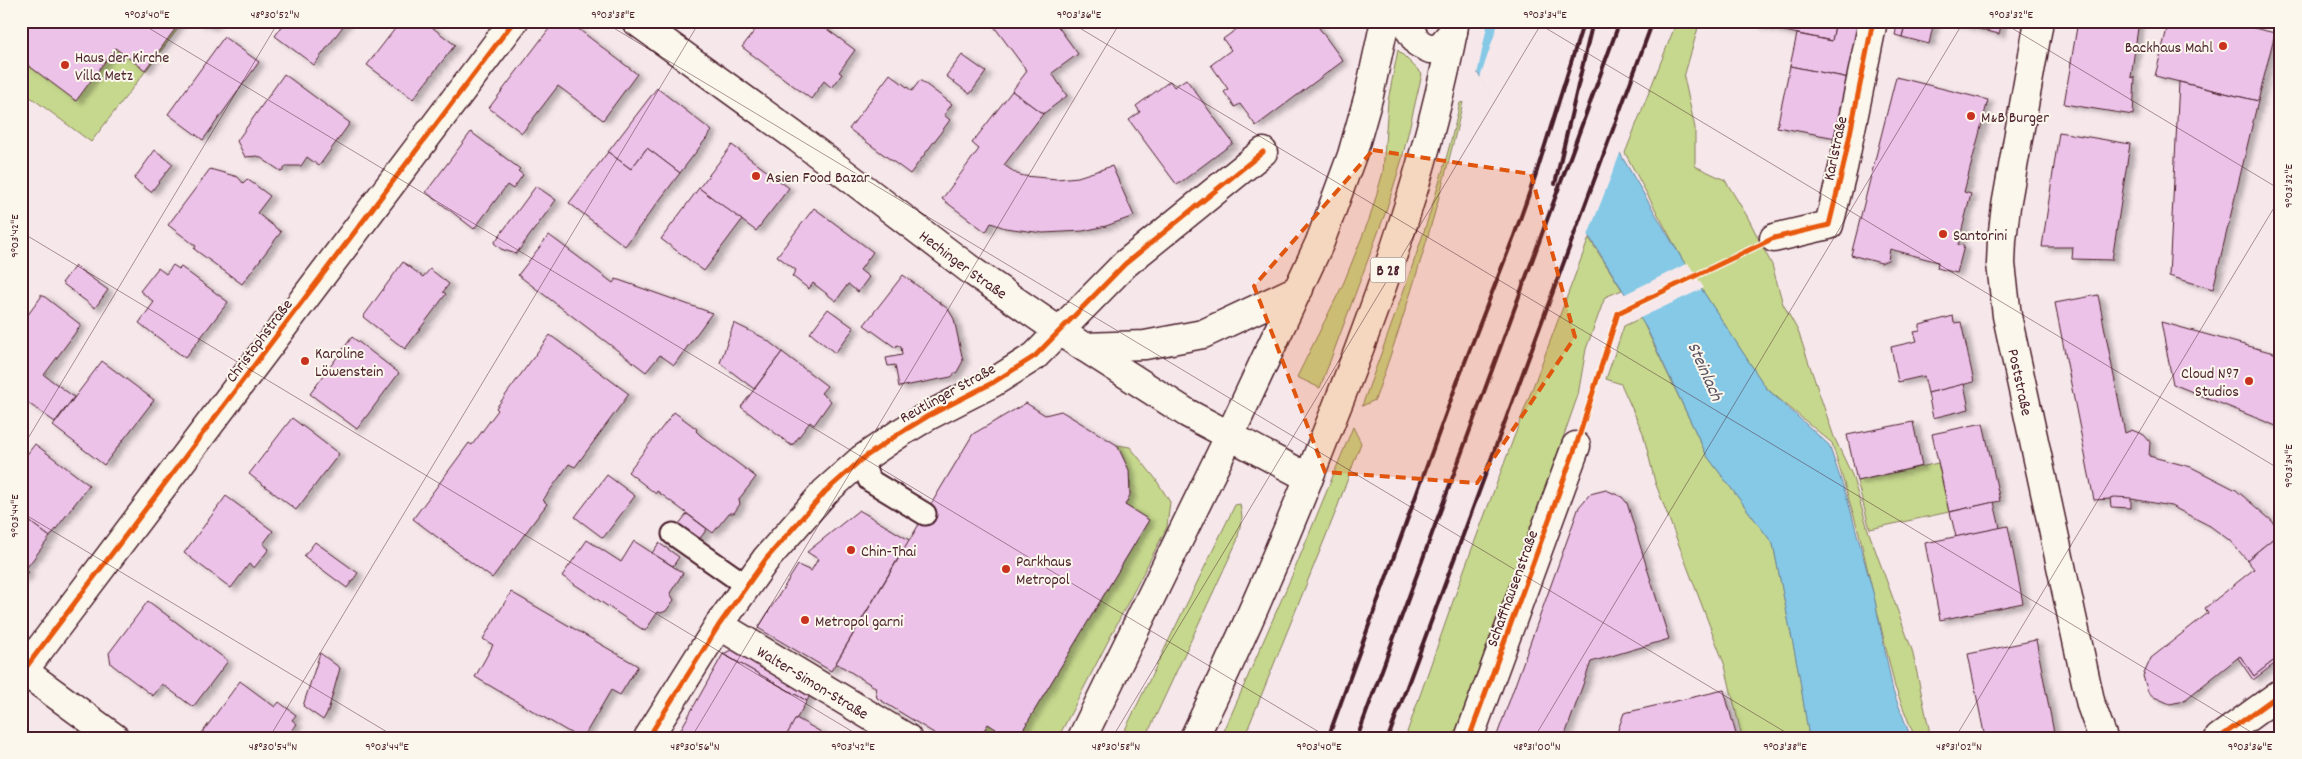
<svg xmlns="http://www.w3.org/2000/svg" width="2302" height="759" viewBox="0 0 2302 759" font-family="Dekko,sans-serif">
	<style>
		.green { fill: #c6d88d; stroke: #887c5c }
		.water { fill: #85c9e6; stroke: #6d859b }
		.pier { fill: #f6e7eb }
		.building { fill: #ecc2e9; stroke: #4a1f2b; filter: url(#shadow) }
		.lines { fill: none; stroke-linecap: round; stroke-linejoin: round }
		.service-casing { stroke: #4a1f2b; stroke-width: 25 }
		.minor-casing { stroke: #4a1f2b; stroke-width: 31 }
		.tertiary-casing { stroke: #4a1f2b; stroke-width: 31 }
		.primary-casing { stroke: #4a1f2b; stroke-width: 31 }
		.service { stroke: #fbf7ec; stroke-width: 21 }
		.minor { stroke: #fbf7ec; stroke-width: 28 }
		.tertiary { stroke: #fbf7ec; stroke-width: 28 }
		.primary { stroke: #fbf7ec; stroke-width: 28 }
		.rail { stroke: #4a1f2b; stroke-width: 4 }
		.cycleway-casing { stroke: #fbf7ec; stroke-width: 8 }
		.cycleway { stroke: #e8590c; stroke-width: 5 }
		.marked { fill: #e0560e; fill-opacity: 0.2; stroke: #e0560e; stroke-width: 4; stroke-dasharray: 10 6; stroke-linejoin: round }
		.ticks { fill: none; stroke: #4a1f2b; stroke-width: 1; stroke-opacity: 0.45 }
		.poi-dot { fill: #c8321e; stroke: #fbf7ec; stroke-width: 2 }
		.labels { text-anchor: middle; stroke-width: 4; stroke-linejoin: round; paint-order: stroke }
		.shield { fill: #fbf7ec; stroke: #7f6065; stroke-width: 1 }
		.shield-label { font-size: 15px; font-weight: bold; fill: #4a1f2b }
		.poi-label { font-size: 16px; fill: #4a1f2b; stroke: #fbf7ec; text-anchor: start }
		.street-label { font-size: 16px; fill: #4a1f2b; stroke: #fbf7ec }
		.water-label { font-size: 18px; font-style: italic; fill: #5c5263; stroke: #fbf7ec }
		.neatline { fill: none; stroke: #4a1f2b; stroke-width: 2 }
		.ticks-label { font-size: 12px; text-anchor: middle; fill: #4a1f2b }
	</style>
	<defs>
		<filter id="shadow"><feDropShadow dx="5.5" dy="3" stdDeviation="2.5" flood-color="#0004"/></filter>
	</defs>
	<rect width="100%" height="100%" fill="#f6e7eb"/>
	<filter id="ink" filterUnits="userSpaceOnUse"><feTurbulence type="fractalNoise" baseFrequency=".02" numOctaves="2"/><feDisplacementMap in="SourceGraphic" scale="10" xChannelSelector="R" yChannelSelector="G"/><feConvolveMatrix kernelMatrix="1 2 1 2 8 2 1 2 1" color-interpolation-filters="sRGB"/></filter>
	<g filter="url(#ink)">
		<g class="green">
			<path d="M21,21H184L91,142L21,90Z"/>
			<path d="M1677,21H1700L1684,77L1695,128V166L1725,180L1747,216L1772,265L1783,304L1798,331L1834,437L1852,475L1869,533L1912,650L1931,738H1915L1895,687L1859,533L1832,443L1766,388L1682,259L1625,153Z"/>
			<path d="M1398,50L1422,74L1402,159L1385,214L1320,388L1297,377L1344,282L1370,217L1383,172L1388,101Z"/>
			<path d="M1463,102C1440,203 1409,303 1375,400L1362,406C1398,306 1437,206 1460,103Z"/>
			<path d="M1589,238L1622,290L1605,297L1586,349L1578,395L1458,738H1405L1464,570Z"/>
			<path d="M1641,318L1707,456L1773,544L1799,673L1809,738H1742L1725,666L1655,482L1643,433L1621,384L1606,379L1624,326Z"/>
			<path d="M1353,427L1361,443L1334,516L1244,738H1221L1294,571Z"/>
			<path d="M1117,445L1130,447L1155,478L1170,502L1167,527L1058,738H1018L1149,520L1125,505C1137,485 1126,464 1117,445Z"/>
			<path d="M1938,463L1949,512L1870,529L1857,481Z"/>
			<path d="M1240,504L1242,517L1237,541L1146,737L1121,738L1235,505Z"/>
			<path d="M988,724L1010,738H979Z"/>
		</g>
		<path class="water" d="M1442,21H1547L1625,162L1682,259L1766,388L1829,445L1848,501L1874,596L1893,691L1911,738H1809L1799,674L1773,544L1707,456L1647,329L1592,241Z"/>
		<g class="pier">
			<path d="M1440,21H1488L1477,75L1440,23Z"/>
			<path d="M1499,21H1550L1621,151L1587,238L1480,78Z"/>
			<path d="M1688,263L1704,288L1638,319L1623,295Z"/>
		</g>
		<g class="building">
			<path d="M21,21H181L145,70L115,48L76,101L21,60Z"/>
			<path d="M195,21H216L212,27Z"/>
			<path d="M286,21H347L314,65L275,36Z"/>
			<path d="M401,21H424L455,45L413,99L367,65Z"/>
			<path d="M555,21H568L637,74L603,120L558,86L522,133L489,108Z"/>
			<path d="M762,21H813L819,26L820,24L855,50L839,72L842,74L832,88L824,81L811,99L742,47Z"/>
			<path d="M990,21H1054L1078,54L1052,73L1067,96L1043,114L1012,91L1027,71Z"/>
			<path d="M1248,21H1314L1343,61L1256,126L1240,104L1235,107L1224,92L1228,89L1211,65L1231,50L1223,39Z"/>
			<path d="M1757,21H1836L1832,41L1756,25Z"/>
			<path d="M1836,21H1861L1849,78L1790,66L1797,34L1832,41Z"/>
			<path d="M1898,21H1906L1902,37L1895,35Z"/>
			<path d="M1906,21H1934L1929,44L1902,37Z"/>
			<path d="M1947,21H2002L1999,34Z"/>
			<path d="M2078,21H2139L2131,77L2135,78L2133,115L2064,104Z"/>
			<path d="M2169,21H2224L2275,33L2258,101L2155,76Z"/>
			<path d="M224,37L259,62L203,140L168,114Z"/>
			<path d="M962,55L986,72L970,94L946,76Z"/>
			<path d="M1790,66L1849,78L1836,138L1777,127Z"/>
			<path d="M284,74L350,123L319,166L307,157L301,166H286L282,172L258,156L245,157L237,141Z"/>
			<path d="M890,74L912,91L920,80L952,104L944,115L950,120L910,174L849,129Z"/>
			<path d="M1896,77L1988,100L1964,192L1971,194L1958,245L1964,246L1957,273L1937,268L1938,262L1890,249L1888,260L1881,263L1851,255Z"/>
			<path d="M1186,79L1233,143L1177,185L1129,120L1140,112L1136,106L1170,81L1174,87Z"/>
			<path d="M2179,82L2258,101L2213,289L2169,276Z"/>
			<path d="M657,88L712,131L680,173L647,148L631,169L608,152Z"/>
			<path d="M1012,91L1043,114L1004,165L1017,174L1024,176L1057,179L1078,177L1112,166L1134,216L1106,226L1083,231L1043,233L1005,228L991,223L986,232L942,199L979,149L972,143Z"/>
			<path d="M471,132L520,169L518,171L523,175L513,189L507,185L474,229L426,192Z"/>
			<path d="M2059,132L2130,144L2112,260L2072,259L2073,247H2042Z"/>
			<path d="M732,145L789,188L756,231L699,188Z"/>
			<path d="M647,148L680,173L625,246L569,203L608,152L631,169Z"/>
			<path d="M155,150L173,164L151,192L134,179Z"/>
			<path d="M210,169L238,177L243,183L247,179L270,196L257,213L281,232L242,284L194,249L196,246L168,225Z"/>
			<path d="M536,186L556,200L516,254L501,249L494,243Z"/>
			<path d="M699,188L742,220L704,271L661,239Z"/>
			<path d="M814,208L873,252L860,270L869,277L858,292L848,284L836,301L813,283L809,289L792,276L796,270L777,256Z"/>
			<path d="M549,235L613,283L616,279L712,313L674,365L660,355L646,372L518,275Z"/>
			<path d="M403,262L423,277L430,269L449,284L443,292L446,294L405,349L363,317Z"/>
			<path d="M173,265L179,269L181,267L228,302L185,358L139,323L154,302L140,291L158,268L166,274Z"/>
			<path d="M75,266L108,290L95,308L62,283Z"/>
			<path d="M903,275L948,309L954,319L963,361L957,372L951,377L899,387L895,365L888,366L886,358L902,355L901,347L897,345L896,348L864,325Z"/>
			<path d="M41,294L81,325L44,375L74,397L55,422L21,398V324L41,297Z"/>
			<path d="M2098,295L2125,433L2132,430L2144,435L2150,442L2149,456L2191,467L2236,490L2272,521L2281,532L2247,560L2229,540L2210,526L2171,506L2126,498L2094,500L2055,303Z"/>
			<path d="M828,309L854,328L835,353L810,333Z"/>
			<path d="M1953,316L1954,323L1961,322L1974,382L1928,393L1924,376L1898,382L1891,347L1917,341L1914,332L1920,331V325Z"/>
			<path d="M2161,322L2281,355V428L2173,384Z"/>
			<path d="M734,323L764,338L782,352L754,389L720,363Z"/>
			<path d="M550,335L629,394L575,467L569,464L543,500L547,504L492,578L413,519L469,443L472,445L498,410L496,408Z"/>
			<path d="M352,337L399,373L357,429L310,394Z"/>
			<path d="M782,352L827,386L821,393L831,401L814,425L810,422L792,446L741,407Z"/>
			<path d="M102,361L154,400L104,465L53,426Z"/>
			<path d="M1964,384L1969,409L1933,418L1928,393Z"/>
			<path d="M1026,403L1045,415L1061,411L1117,445L1129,470L1130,495L1125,505L1149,520L1018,738H1010L988,724L979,738H942L877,698L875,687L836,663L973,434Z"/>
			<path d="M674,412L697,429L696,431L700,435L756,477L739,499L740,504L734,513H729L713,533L657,491L656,494L628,472Z"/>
			<path d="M292,418L339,454L296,510L249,474Z"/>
			<path d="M1913,422L1922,466L1857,481L1847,435Z"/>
			<path d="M1983,423L2000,501L1949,512L1932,434Z"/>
			<path d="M35,444L89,485L50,537L21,515V462Z"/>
			<path d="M607,475L635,496L603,538L575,517Z"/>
			<path d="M1606,490L1622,497L1627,503L1669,639L1591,662L1564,738H1496L1579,507L1590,494Z"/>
			<path d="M226,496L273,531L263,544L269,549L254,568L249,564L231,588L184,553Z"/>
			<path d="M2115,497L2131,498V508L2111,507L2110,498Z"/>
			<path d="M1994,502L2000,528L1956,537L1950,512Z"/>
			<path d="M859,510L909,540L831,671L758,628L798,565L811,571L818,559L807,552Z"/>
			<path d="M687,514L707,529L698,541L678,525Z"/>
			<path d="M21,515L50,537L25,570L29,572L21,582Z"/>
			<path d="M2008,526L2023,603L1940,620L1925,543Z"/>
			<path d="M2281,532V655L2254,676L2240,656L2186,699L2179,702L2170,704L2154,697L2148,692L2143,676L2151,658L2208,613L2205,608L2254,569L2247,560Z"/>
			<path d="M587,540L621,562L634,541L683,573L670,593L674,600L666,611L661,613L658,612L645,631L562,576Z"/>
			<path d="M315,542L358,573L347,588L304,556Z"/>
			<path d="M659,543L679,557L673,566L652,553Z"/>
			<path d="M511,592L638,666L620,695L611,690L583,738H579L475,677L493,645L483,639Z"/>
			<path d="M148,601L228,661L193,707L162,684L153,696L111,664L109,653Z"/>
			<path d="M2036,640L2055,738H1985L1968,654Z"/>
			<path d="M733,649L811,693L807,701L723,654Z"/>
			<path d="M320,653L340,668L328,711L323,720L303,706Z"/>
			<path d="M723,654L807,701L785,738H676Z"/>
			<path d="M2281,655V659L2253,680L2238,658L2240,656L2254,676Z"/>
			<path d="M240,681L275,707L279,702L296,715L292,720L297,724L286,738H208L202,733Z"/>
			<path d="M1724,690L1737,738H1615L1624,713Z"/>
			<path d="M796,718L821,732L831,738H785Z"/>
		</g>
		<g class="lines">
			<g class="service-casing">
				<g id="service">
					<path d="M862,459L869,480L925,514"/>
					<path d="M673,534L747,586"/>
				</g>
			</g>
			<g class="minor-casing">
				<g id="minor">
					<path id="s1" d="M2039,21L2006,206L2002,240L2001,264L2007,316L2091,705L2103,738"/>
					<path d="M1774,238L1829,225L1843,168L1873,21"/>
					<path id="s2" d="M719,625L907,738"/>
					<path d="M21,669L115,738"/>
					<path d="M21,674L514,21"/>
					<path d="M648,738L719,625L766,559L825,492L862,459L900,433L928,416L994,382L1035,356L1125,264L1263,152"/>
					<path d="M1469,738L1576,446"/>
					<path d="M2219,738L2281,693"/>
				</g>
			</g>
			<g class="tertiary-casing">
				<g id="tertiary">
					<path id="s3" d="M636,21L799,139L972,271L1059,331L1187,413L1309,478"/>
					<path d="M1084,347L1145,345L1203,334L1299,289"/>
				</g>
			</g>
			<g class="primary-casing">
				<g id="primary">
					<path d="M1404,21L1418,43L1430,49L1441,46L1453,32"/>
					<path d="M1082,738L1229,437L1320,242L1352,155L1369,95L1385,21"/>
					<path d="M1194,738C1244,635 1289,530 1330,424C1382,294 1429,160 1455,21"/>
				</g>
			</g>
			<use href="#service" class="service"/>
			<use href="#minor" class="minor"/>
			<use href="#tertiary" class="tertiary"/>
			<use href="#primary" class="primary"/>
			<g class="rail">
				<path d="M1555,184L1593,21"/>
				<path d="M1328,738L1458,380L1514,236L1536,174L1584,21"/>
				<path d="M1357,738L1620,21"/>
				<path d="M1388,738L1653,21"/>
			</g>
			<g class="cycleway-casing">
				<g id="cycleway">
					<path d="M21,674L514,21"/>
					<path d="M648,738L719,625L766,559L825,492L862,459L900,433L928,416L994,382L1035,356L1125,264L1263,152"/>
					<path d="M1469,738L1576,446L1618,313L1774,238L1829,225L1843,168L1873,21"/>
					<path d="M2219,738L2281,693"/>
				</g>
			</g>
			<use href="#cycleway" class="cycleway"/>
		</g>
	</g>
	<path class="marked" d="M1373,150L1531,174L1575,337L1477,483L1325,472L1254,286Z"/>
	<path class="ticks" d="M137,21L1329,738M602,21L1795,738M1068,21L2261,738M1534,21L2281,470M2000,21L2281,190M21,232L863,738M21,450L279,21M21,512L397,738M269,738L700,21M691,738L1121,21M1112,738L1543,21M1534,738L1964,21M1955,738L2281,196"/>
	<g class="poi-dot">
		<circle cx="2223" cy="46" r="5"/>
		<circle cx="65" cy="65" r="5"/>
		<circle cx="1971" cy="116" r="5"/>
		<circle cx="756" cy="176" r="5"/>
		<circle cx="1943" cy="234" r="5"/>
		<circle cx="305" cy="361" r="5"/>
		<circle cx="2249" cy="381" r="5"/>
		<circle cx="851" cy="550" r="5"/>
		<circle cx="1006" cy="569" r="5"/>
		<circle cx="805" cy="620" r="5"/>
	</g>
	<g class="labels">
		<rect class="shield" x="1370.5" y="257.5" width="35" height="25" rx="4"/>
		<g class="shield-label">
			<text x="1388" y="275">B 28</text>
		</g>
		<g class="poi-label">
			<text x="2213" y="52" text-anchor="end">Backhaus Mahl</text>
			<text x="75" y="62">Haus der Kirche<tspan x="75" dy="18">Villa Metz</tspan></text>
			<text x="1981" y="122">M&amp;B Burger</text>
			<text x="766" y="182">Asien Food Bazar</text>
			<text x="1953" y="240">Santorini</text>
			<text x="315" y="358">Karoline<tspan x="315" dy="18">Löwenstein</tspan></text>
			<text x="2239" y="378" text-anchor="end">Cloud Nº7<tspan x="2239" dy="18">Studios</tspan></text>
			<text x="861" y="556">Chin-Thai</text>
			<text x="1016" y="566">Parkhaus<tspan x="1016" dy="18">Metropol</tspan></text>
			<text x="815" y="626">Metropol garni</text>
		</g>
		<g class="street-label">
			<text transform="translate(1834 148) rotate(-78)" y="6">Karlstraße</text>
			<text dy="6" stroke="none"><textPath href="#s3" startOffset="408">Hechinger Straße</textPath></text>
			<text transform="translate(258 340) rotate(-53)" y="6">Christophstraße</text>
			<text dy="6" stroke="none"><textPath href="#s1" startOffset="366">Poststraße</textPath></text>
			<text transform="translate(947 392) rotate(-29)" y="6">Reutlinger Straße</text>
			<text transform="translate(1511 588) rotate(-70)" y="6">Schaffhausenstraße</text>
			<text dy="6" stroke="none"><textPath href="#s2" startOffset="110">Walter-Simon-Straße</textPath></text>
		</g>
		<g class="water-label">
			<text transform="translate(1706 371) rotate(66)" y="6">Steinlach</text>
		</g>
	</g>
	<rect width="2302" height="759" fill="none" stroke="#fbf7ec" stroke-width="55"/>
	<rect x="28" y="28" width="2246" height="704" class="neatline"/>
	<g class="ticks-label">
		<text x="147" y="18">9°03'40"E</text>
		<text x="275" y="18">48°30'52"N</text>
		<text x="613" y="18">9°03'38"E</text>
		<text x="1079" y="18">9°03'36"E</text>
		<text x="1545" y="18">9°03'34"E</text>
		<text x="2011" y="18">9°03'32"E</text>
		<text transform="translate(2288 186) rotate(-90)" y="4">9°03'32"E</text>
		<text transform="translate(14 236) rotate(-90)" y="4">9°03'42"E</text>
		<text transform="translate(2288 466) rotate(-90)" y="4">9°03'34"E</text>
		<text transform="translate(14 516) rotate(-90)" y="4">9°03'44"E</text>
		<text x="273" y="750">48°30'54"N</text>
		<text x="387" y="750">9°03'44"E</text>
		<text x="695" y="750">48°30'56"N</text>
		<text x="853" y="750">9°03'42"E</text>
		<text x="1116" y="750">48°30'58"N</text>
		<text x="1319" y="750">9°03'40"E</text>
		<text x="1537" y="750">48°31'00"N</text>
		<text x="1785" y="750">9°03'38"E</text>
		<text x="1959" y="750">48°31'02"N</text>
		<text x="2250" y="750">9°03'36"E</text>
	</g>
</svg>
